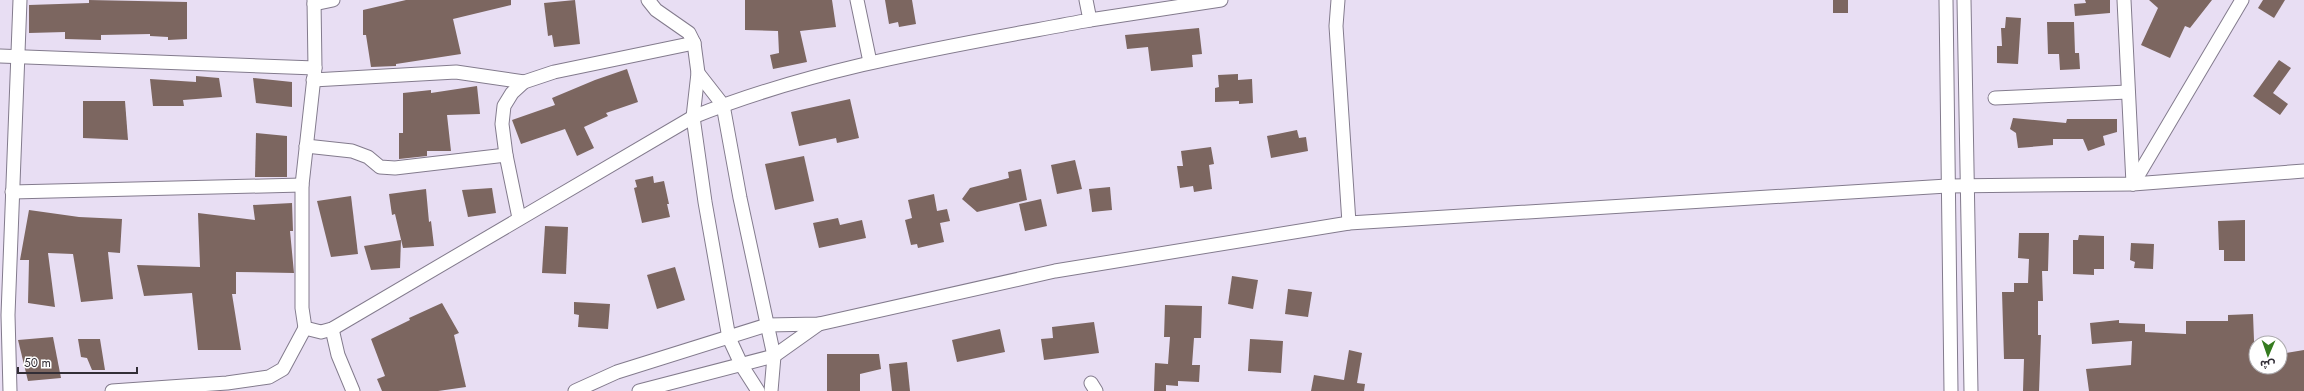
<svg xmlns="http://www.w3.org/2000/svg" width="2304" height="391" viewBox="0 0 2304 391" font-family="Jost,'Noto Sans Arabic',sans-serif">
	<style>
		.building { fill: #7c6660 }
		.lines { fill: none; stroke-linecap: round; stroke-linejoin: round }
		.street-casing { stroke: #837b8d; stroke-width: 15 }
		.street { stroke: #fff; stroke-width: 13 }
	</style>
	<rect width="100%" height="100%" fill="#e8def3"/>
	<g class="building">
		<path d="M89,0L187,2V39L168,40V37L150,36V34L101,35V40L65,39V32L29,33V5L89,3Z"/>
		<path d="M406,0H511V5L453,19L461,54L396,64V66L371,67L366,35H363V10Z"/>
		<path d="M575,0L580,44L554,47L552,35L548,36L544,3Z"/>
		<path d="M745,0H832L836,27L800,31L807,62L773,69L770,55L779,53L778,31L745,30Z"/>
		<path d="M885,0H912L916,24L899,27L898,22L889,24Z"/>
		<rect x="1833" y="0" width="15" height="13"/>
		<path d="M2085,0H2110V13L2075,16L2074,4L2086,3Z"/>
		<path d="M2149,0H2212L2190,28L2185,26L2170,58L2141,45L2158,8Z"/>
		<path d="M2263,0H2285L2274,18L2258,8Z"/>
		<path d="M2006,17L2021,18L2018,64L1997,63V46H2002L2001,28H2005Z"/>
		<path d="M2047,22H2074L2075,53H2079L2080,69L2060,70L2059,54H2048Z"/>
		<path d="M1199,28L1202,54L1192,55L1193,67L1151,71L1148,47L1127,49L1125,35Z"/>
		<path d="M2279,60L2291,68L2273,93L2288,104L2280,115L2253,96Z"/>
		<path d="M627,69L638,102L606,113L608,116L584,127L594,148L577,156L565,129L521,144L512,120L555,105L552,98L595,80Z"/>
		<path d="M1238,74V80L1252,79L1253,103L1239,104V101L1215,102V88L1219,87L1218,75Z"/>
		<path d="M196,76L219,78L222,97L183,100L184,106H153L150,79L196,82Z"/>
		<path d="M253,78L292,82V107L256,103Z"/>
		<path d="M477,86L480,114L447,115L451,151H427V156L399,159V133H403V93L431,90V93Z"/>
		<path d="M850,99L859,138L837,143L836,138L799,146L791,112Z"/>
		<path d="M83,101H125L128,140L83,138Z"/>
		<path d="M2013,118L2066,123L2067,119H2117V132L2103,136L2105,145L2088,151L2083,139H2053V145L2018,148L2016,133L2010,129Z"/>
		<path d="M1297,130L1299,138L1306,137L1308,151L1271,158L1267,136Z"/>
		<path d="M256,133L287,136V177H255Z"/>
		<path d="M1211,147L1214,164L1209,165L1212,189L1194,192L1193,186L1180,188L1177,166H1183L1181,151Z"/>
		<path d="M804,156L814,201L775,210L765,164Z"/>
		<path d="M1075,160L1082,189L1057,194L1051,165Z"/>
		<path d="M1021,169L1027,200L977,212L962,199L970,188L1009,178L1008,172Z"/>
		<path d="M653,176L654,183L664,181L669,204H667L670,217L642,223L634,188L637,187L635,180Z"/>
		<path d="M1110,187L1112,210L1092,212L1089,189Z"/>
		<path d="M492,188L496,213L468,217L462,190Z"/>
		<path d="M426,189L429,222L431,221L434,246L403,248L395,214L392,215L389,194Z"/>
		<path d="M934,194L937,211L947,209L950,221L940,223L944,242L918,248L917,244L911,245L905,220L912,218L908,200Z"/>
		<path d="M351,196L358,254L331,257L317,201Z"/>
		<path d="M1041,199L1047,226L1025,231L1019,204Z"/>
		<path d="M292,203L293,231H290L294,273L236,272V294H232L241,350H198L192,293L144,296L137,265L200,267L198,213L255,220L253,205Z"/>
		<path d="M29,210L79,217L122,219L120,253L108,252L113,299L81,302L73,254L48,253L55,307L28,303L29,260H20Z"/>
		<path d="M838,218L840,225L862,220L866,238L819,248L813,223Z"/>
		<path d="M2245,220V261H2224V250H2219L2218,221Z"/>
		<path d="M545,226L568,227L566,274L542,273Z"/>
		<path d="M2019,233H2049L2048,271H2042L2043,301H2038V335H2041L2039,391H2023L2024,359H2004L2002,292H2014V283H2028L2029,259L2018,258Z"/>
		<path d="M2079,235L2104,236V269H2094V275L2073,274V240H2078Z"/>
		<path d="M401,240L400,268L371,270L364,246Z"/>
		<path d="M2131,243L2154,244L2153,269L2134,268L2135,262L2130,260Z"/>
		<path d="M675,267L685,300L657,309L647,275Z"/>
		<path d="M1232,276L1258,280L1253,309L1228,304Z"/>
		<path d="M1288,289L1312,292L1308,317L1285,314Z"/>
		<path d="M574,302L610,304L608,329L578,327L579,315L574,314Z"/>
		<path d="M442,303L459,333L454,335L466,387L438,391H382L377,379L385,376L371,339L410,320L409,318Z"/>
		<path d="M1165,305L1202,306L1201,338H1194L1192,365H1200L1199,382L1178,381V386L1166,385V391H1154L1155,363L1168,364L1170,337H1164Z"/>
		<path d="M2253,314L2255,367H2280V354L2304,350V391H2089L2086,369L2131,365L2132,341L2092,344L2090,323L2119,320V323L2145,324V332L2186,334V321H2228V315Z"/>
		<path d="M1094,322L1099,353L1044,360L1041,339L1053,338L1052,327Z"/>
		<path d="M1000,329L1005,352L957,362L952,340Z"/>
		<path d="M53,337L61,378L28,381L18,340Z"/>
		<path d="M78,339H100L105,370H92L87,358L81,357Z"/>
		<path d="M1250,339L1283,341L1281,373L1248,371Z"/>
		<path d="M1349,350L1362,353L1357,383L1365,384L1364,391H1311L1314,375L1344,380Z"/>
		<path d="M827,354H879L881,369L860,374V391H827Z"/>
		<path d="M907,362L910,391H892L889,364Z"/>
	</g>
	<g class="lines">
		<g class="street-casing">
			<g id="street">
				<path d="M314,0L315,68L302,185V308L305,328L321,332L332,329L693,117C819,66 957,45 1090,20L1086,0"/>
				<path d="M648,0L656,10L689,33L694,43L698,73L693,117L705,202L729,338L742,366L758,391"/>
				<path d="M857,0L870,62"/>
				<path d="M1338,0L1336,26L1349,223"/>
				<path d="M1946,0L1951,391"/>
				<path d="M1964,0L1971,391"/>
				<path d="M2124,0L2133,184"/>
				<path d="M314,4L333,0"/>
				<path d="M1090,20L1221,0"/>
				<path d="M0,56L315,68"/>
				<path d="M698,73L723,105L740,198L774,356L771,391"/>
				<path d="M313,80L456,72L524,82"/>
				<path d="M1995,98L2128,92"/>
				<path d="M306,146L352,151L368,157L380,167L395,168L506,155"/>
				<path d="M2133,184L2242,0"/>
				<path d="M12,192L302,185"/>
				<path d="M519,218L506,155L502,124L504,106L512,93L524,82L554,72L694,43"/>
				<path d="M332,329L338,355L353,391"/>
				<path d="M1091,383L1096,391"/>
				<path d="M10,391L8,315L20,0"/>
				<path d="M112,391L227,383L269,377L283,369L305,328"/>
				<path d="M575,391L617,372L767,325L819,324L1055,271L1349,223L1947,186L2133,184L2304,171"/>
				<path d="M639,391L774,356L819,324"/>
			</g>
		</g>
		<use href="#street" class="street"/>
	</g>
	<g transform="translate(2268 355) rotate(182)"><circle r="19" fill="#ffffff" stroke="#adabaf"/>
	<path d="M0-3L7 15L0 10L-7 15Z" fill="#357b1f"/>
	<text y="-6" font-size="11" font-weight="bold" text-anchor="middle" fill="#322e36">ش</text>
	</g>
	<path d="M18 367v6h119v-6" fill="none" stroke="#322e36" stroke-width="2"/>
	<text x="24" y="367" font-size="12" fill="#322e36" stroke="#ffffff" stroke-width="3" paint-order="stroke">50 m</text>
</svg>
